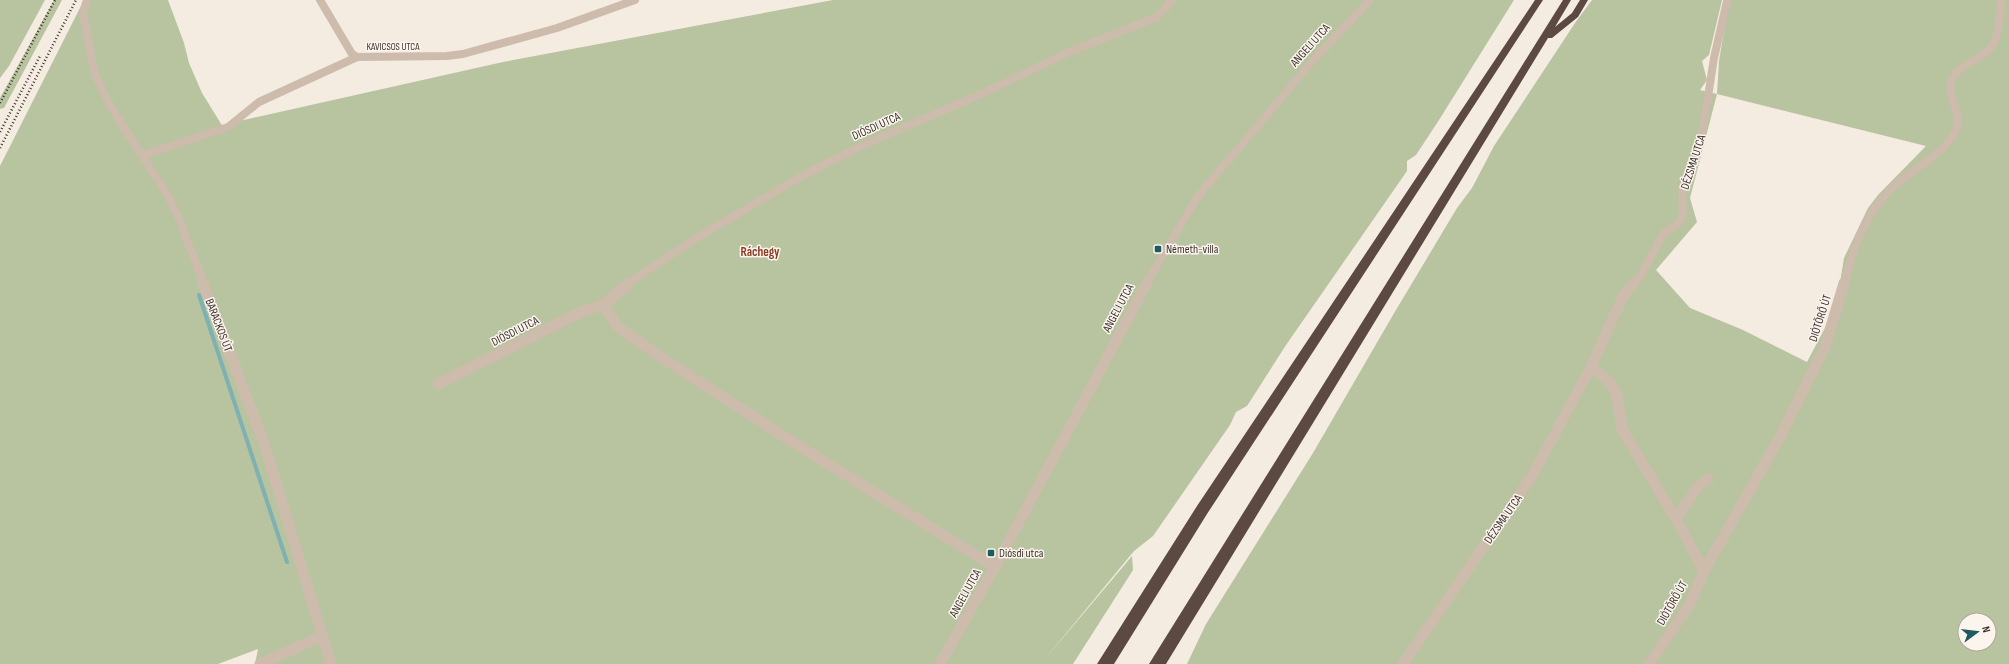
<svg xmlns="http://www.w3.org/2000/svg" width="2009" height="664" viewBox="0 0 2009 664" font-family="'Sofia Sans Condensed',sans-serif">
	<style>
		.green { fill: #b8c4a0; fill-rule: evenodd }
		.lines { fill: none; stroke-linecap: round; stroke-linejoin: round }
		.stream { stroke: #7fb0b2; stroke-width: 4 }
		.minor-far1 { stroke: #cdbbac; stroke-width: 8 }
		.minor { stroke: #cdbbac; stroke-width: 11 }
		.highway { fill: #5c4a42; fill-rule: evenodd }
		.rail { stroke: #3b302b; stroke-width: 2.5; stroke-dasharray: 1 2.5; stroke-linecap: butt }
		.poi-dot { fill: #1f5a5e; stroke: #fbf5ee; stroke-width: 1.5 }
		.labels { text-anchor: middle; stroke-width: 3; stroke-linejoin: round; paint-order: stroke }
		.far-street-label { font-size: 10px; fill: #3b302b; stroke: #fbf5ee }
		.street-label { font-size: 12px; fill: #3b302b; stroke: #fbf5ee }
		.poi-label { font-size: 12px; fill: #3b302b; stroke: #fbf5ee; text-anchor: start }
		.neighbourhood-label { font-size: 13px; font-weight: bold; fill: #8c3b22; stroke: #fbf5ee }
	</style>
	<rect width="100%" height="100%" fill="#f4ebe1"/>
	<g class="green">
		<path d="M0,0H45L9,66L0,78Z"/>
		<path d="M54,0H62L4,108L0,109V98Z"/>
		<path d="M84,0H168L184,43L189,63L202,93L223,127L239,121L503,62L833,0H1514L1439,120L1416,155L1407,161V171L1286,345L1247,406L1236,412L1230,425L1153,536L1134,551L1045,659L1132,556L1133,570L1073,664H255L258,649L218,664H0V166Z"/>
		<path d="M1592,0H1722L1709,55L1702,61L1707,80L1700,90L1717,94L1719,61L1729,0H2009V664H1187L1206,624L1313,453L1393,315L1457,208L1472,188L1494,146L1575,23ZM1717,94L1926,146L1878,195L1868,208L1844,258L1836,307L1807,362L1743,330L1690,308L1656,270L1697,222L1690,198ZM1965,620H1989V644H1965Z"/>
	</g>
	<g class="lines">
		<path class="stream" d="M199,295L287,562"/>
		<g class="minor-far1">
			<path d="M87,0L83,13L95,75L110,106L168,196L179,219L204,284"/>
			<path d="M320,0L352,54L357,57"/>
			<path d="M143,155L228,127L259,102L357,57L447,56L463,54L557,28L635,0"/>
			<path d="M627,284L695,239L802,176L863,145L979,95L1067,53L1157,17L1172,0"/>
			<path d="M1146,284L1198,196L1316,57L1370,0"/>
			<path d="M1634,284L1640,277L1664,233L1679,223L1683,216L1682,190L1703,129L1714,58L1727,1"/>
			<path d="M1844,284C1854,244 1867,208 1901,180C1919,166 1943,153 1955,132C1965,115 1943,93 1953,77C1963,62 1984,59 1993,45C2000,33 1999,13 2001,0"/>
		</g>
		<g class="minor">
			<path d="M203,283L264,443L331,664"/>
			<path d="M1634,283L1623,296L1591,367L1610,382L1617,396L1622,429L1676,519L1704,571"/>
			<path d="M605,304L607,311L618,327L664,359L799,446L995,567"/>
			<path d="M438,384L581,312L605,304L629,283"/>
			<path d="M1676,519L1699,485L1708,479"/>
			<path d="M260,664L322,636"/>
			<path d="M940,664L995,567L1147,283"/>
			<path d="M1403,664L1532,476L1591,367"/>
			<path d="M1649,664L1690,604L1704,571L1781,435L1825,347L1844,283"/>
		</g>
		<g class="highway">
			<path d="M1535,0H1543L1207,514L1114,664H1097L1197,506Z"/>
			<path d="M1563,0H1571L1555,27L1572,13L1580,0H1588L1578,17L1552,38H1548L1166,664H1149Z"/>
		</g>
		<g class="rail">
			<path d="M0,103L55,0"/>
			<path d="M0,132L40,56"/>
			<path d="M0,148L76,0"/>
		</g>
	</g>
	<g class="poi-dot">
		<rect x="1154" y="245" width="8" height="8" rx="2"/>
		<rect x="987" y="549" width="8" height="8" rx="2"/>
	</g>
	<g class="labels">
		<g class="far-street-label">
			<text x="393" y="50">KAVICSOS UTCA</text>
		</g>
		<g class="street-label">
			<text transform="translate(1310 45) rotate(-48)" y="4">ANGELI UTCA</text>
			<text transform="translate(876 126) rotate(-24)" y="4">DIÓSDI UTCA</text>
			<text transform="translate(1693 162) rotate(-72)" y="4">DÉZSMA UTCA</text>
			<text transform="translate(1118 308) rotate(-62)" y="4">ANGELI UTCA</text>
			<text transform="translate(1820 318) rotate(-72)" y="4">DIÓTÖRŐ ÚT</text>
			<text transform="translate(219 325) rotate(69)" y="4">BARACKOS ÚT</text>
			<text transform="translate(515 331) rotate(-27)" y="4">DIÓSDI UTCA</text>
			<text transform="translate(1503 519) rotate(-55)" y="4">DÉZSMA UTCA</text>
			<text transform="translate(965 593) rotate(-61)" y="4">ANGELI UTCA</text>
			<text transform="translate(1672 603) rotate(-60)" y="4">DIÓTÖRŐ ÚT</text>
		</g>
		<g class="poi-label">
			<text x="1166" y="253">Németh-villa</text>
			<text x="999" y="557">Diósdi utca</text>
		</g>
		<g class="neighbourhood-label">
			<text x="760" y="256">Ráchegy</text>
		</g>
	</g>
	<g transform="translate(1977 632) rotate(75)"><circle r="19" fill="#fbf5ee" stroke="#aea6a0"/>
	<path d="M0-3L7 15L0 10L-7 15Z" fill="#1f5a5e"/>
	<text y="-6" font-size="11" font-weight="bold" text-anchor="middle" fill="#3b302b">N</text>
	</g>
</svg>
